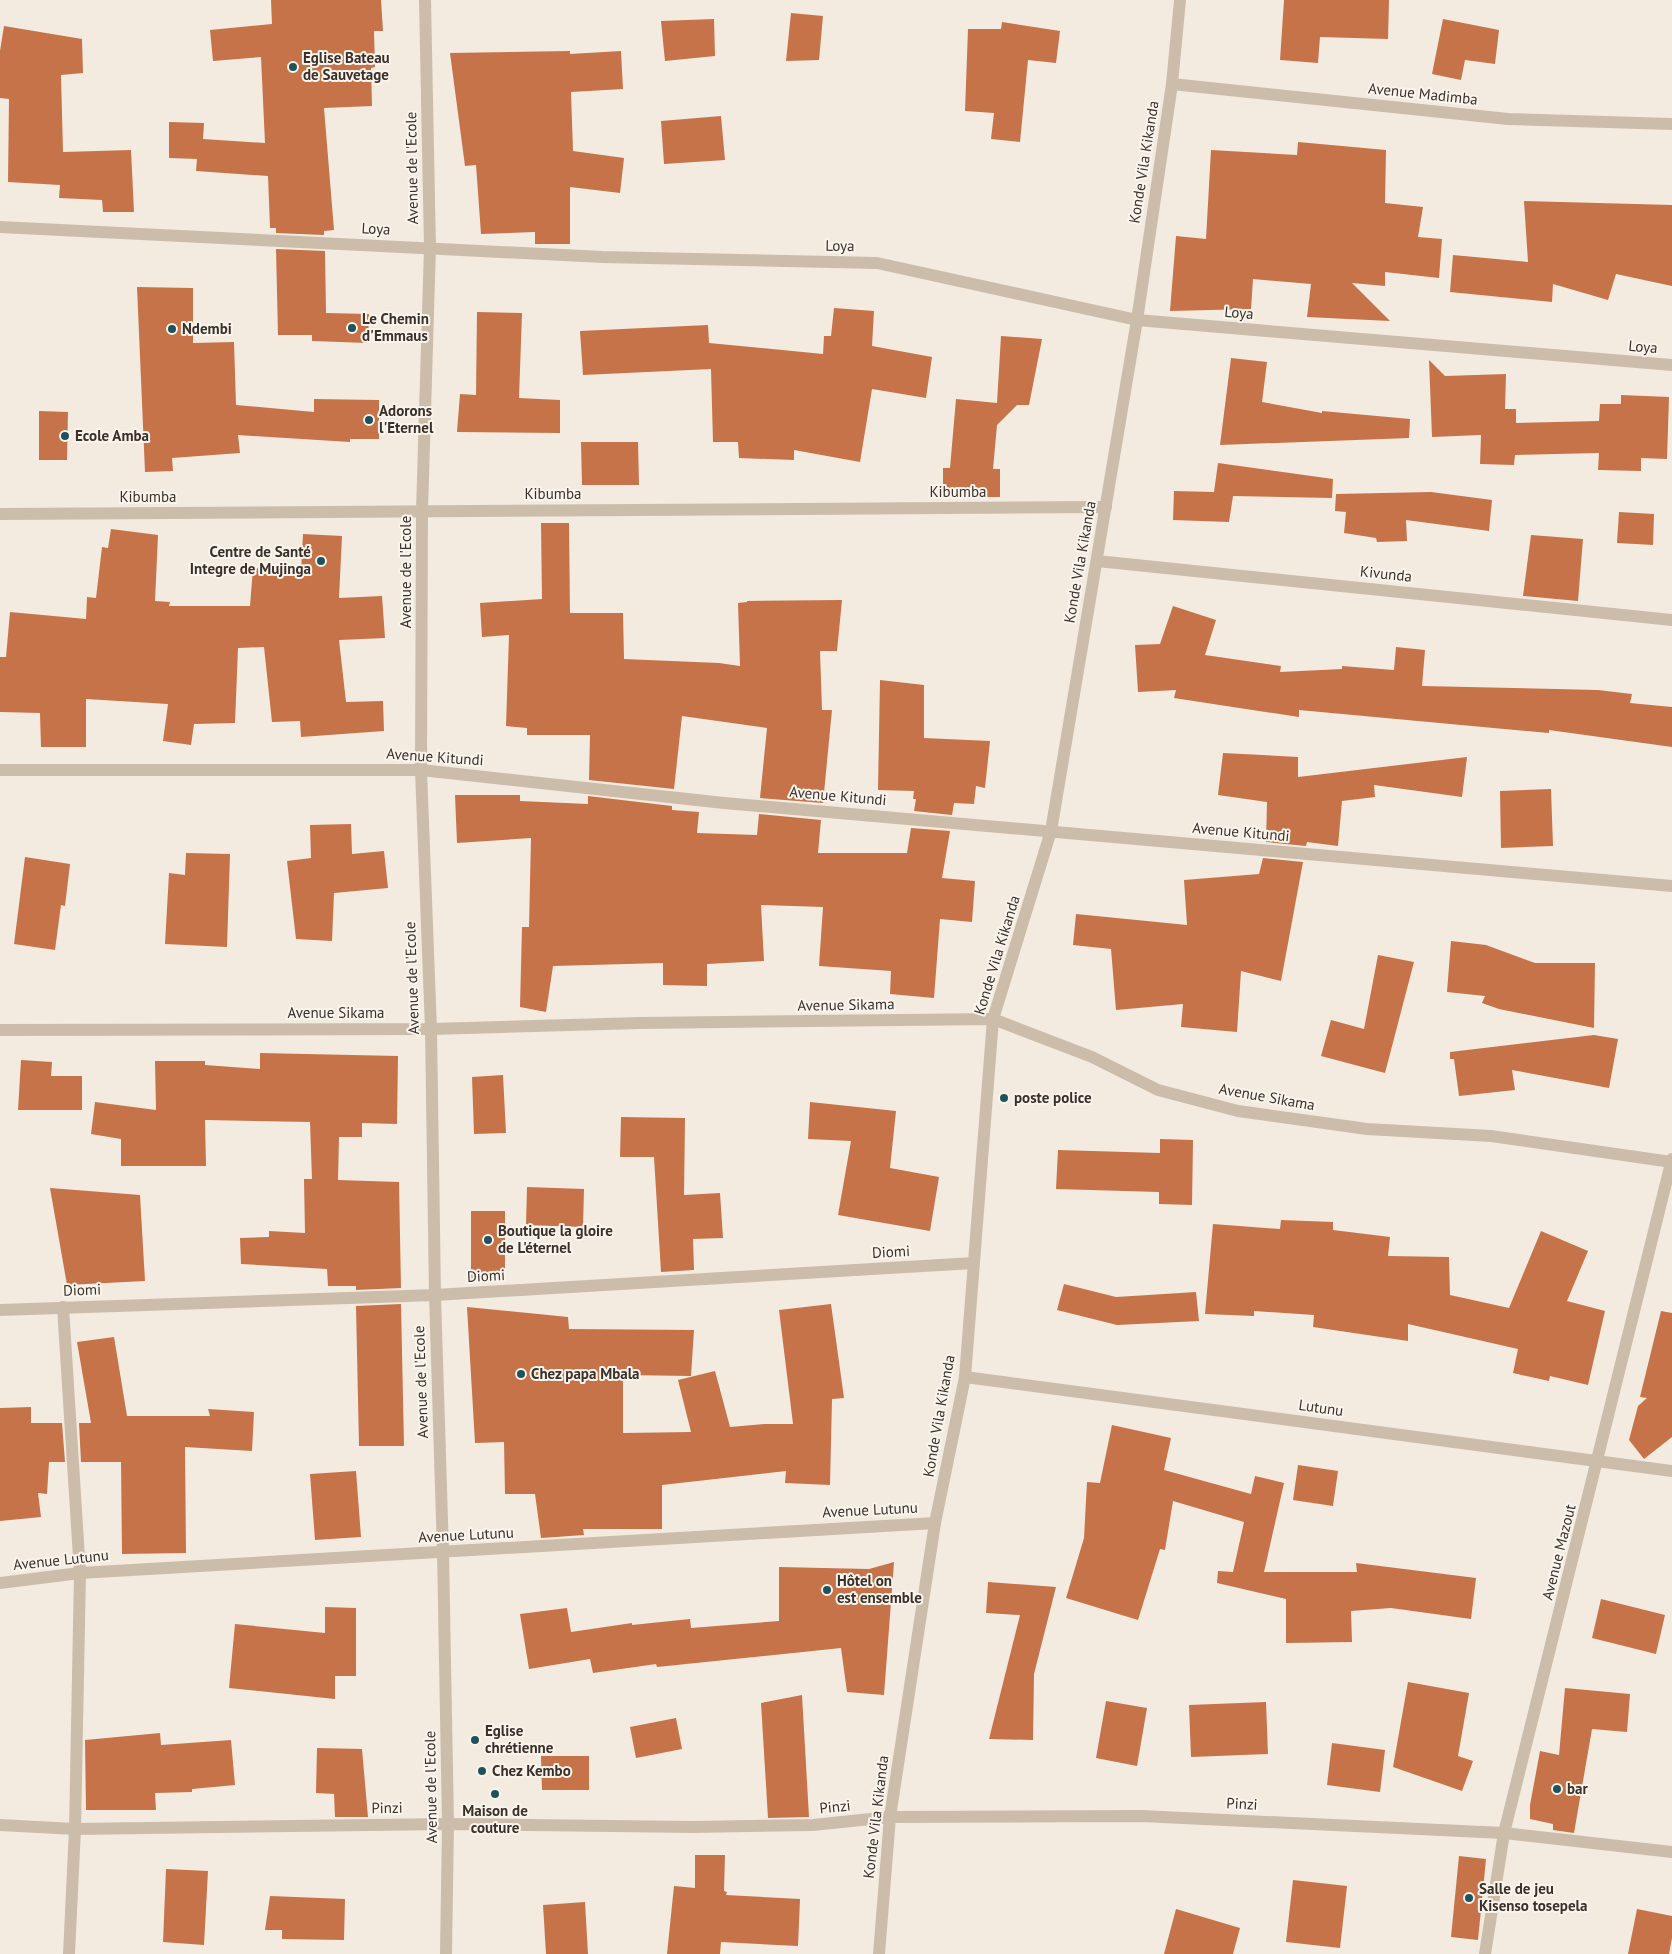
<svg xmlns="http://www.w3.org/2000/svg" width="1672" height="1954" viewBox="0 0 1672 1954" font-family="'PT Sans',sans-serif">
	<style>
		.building { fill: #c6734a }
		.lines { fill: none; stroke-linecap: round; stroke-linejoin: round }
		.minor { stroke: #ccbdab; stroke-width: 12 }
		.poi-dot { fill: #1f525b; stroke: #faf5ec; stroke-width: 2 }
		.labels { text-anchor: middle; stroke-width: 4; stroke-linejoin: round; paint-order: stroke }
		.poi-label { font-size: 15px; font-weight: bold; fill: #39302a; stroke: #faf5ec; text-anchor: start }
		.street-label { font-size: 15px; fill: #39302a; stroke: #faf5ec }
	</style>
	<rect width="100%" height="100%" fill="#f3ebdf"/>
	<g class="building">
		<path d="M271,0H381L383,31H374L375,67L371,68L372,106L324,108L334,230L324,231V235L276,233V228H270L268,176L196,171L197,159L169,158V122L204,123L203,139L265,143L261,57L213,61L210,30L272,24Z"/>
		<path d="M1284,0H1389L1388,39L1320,37L1318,63L1280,60Z"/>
		<path d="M791,13L823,16L819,60L786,61Z"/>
		<path d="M714,19L715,56L665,61L661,21Z"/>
		<path d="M1443,19L1499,30L1495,64L1465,60L1461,80L1432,74Z"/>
		<path d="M1002,22L1060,31L1056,63L1028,60L1020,142L991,139L994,113L965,111L968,29H1001Z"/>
		<path d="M4,26L82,39L83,73L61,75L63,152L131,150L134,212H103L102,200L59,198L60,185L8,182L9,99L0,98V51Z"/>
		<path d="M570,51V54L621,51L623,89L571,92L573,151L624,158L620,193L570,187V244H535V232L481,234L476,165L465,166L450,53Z"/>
		<path d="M721,116L725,160L664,164L661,121Z"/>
		<path d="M1298,142L1386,150L1385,203L1423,207L1418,237L1442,239L1439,278L1385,272V286L1352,283L1390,321L1307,317L1311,284L1253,279L1251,309L1170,311L1176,236L1206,239L1211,150L1297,155Z"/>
		<path d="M1524,201L1672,205V286L1616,274L1608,300L1553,284L1552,302L1450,292L1453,255L1528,262Z"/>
		<path d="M276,249L325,251L326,313L369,314L368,343L312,341V335H278Z"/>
		<path d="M137,287L193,288V343L234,342L236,405L314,412V399L379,400V439H350V442L238,435L240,453L172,458L173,471L145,472Z"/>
		<path d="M834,308L874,311L872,346L932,357L926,398L872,389L860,462L794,450V460L739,458L738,442H713L711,369L583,375L580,331L708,325L709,343L823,354L824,336H831Z"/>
		<path d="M477,312L522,313L519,398L560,400V433L457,432L460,394L476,395Z"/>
		<path d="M1001,336L1042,339L1029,405H1017L997,425L993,469H1000V497H943V468H950L956,399L997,403Z"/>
		<path d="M1231,358L1267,362L1262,402L1322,413V411L1410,419L1409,438L1220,445Z"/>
		<path d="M1429,360L1445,376L1506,374L1505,409H1516V423L1599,421L1600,404H1621V395L1669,397L1667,459L1641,458V471L1598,470L1599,453L1515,455L1514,465L1480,464L1481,435L1432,437Z"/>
		<path d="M39,411L68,412L67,460H39Z"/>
		<path d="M581,442H638L639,485H582Z"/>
		<path d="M1218,463L1333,479L1332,498L1233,496L1229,522L1173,520L1174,491L1214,492Z"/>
		<path d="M1431,492L1492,500L1489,531L1406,520L1407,541L1377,542L1376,538L1344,533L1346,512L1335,511L1336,494Z"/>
		<path d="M1619,512L1654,514L1653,545L1617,543Z"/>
		<path d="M541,523H569L570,613H623L624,659L719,663L740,666L738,603L747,602V601L842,600L837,651H820L822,710H832L823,803L760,798L767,728L682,716L674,789L589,780L590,735H527V728L506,726L509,635L482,637L480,603L542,599Z"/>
		<path d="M111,529L158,535L155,601L170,602L169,606H250L253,568L301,571L303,534L342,536L339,598L382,596L385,638L339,640L346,702L383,701L384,731L301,737L300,721L272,722L264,647L238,648L235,723L194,724L191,745L163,741L168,704L86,699V747H41L40,713L0,712V657H6L10,612L86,619L87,597L96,598L102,547L108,548Z"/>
		<path d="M1531,535L1583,539L1578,601L1523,596Z"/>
		<path d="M1173,606L1216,620L1205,655L1281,666L1280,672L1342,669V666L1394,670L1396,647L1425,650L1422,686L1598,690L1632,694L1630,703L1672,707V747L1549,730V733L1299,710V717L1174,698L1176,690L1138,692L1135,645L1160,644Z"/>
		<path d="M880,680L924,685V738L990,741L985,788L976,786L974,804L954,803L952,815L914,811L916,799H913L914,791L878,790Z"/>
		<path d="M1223,753L1298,757V777L1467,757L1462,797L1374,785L1375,797L1342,801L1338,846L1307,842L1306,846L1266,842L1267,802L1218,795Z"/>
		<path d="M1551,789L1553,846L1501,848L1500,791Z"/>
		<path d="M455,795H520V801L588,804V796L672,806V810L699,812L697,833L757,835L759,814L821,820L818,853H907L911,828L950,831L942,878L975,881L972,922L940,919L934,998L890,994L891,971L819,966L823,907L761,905L764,961L707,964V986L663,985V963L553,966L546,1012L520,1007L522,927H529L531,838L457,843Z"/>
		<path d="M351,824L352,854L384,851L388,888L334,893L332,941L296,939L287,861L311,858L310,825Z"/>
		<path d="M186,853L230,854L227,947L165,944L169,873L185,875Z"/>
		<path d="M25,857L70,864L65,906L61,905L55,950L14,944Z"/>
		<path d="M1263,858L1303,862L1281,981L1241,971L1237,1032L1181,1027L1183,1004L1116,1010L1111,949L1073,945L1076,914L1187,925L1184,880L1259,874Z"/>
		<path d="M1451,941L1486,945L1535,963H1595L1594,1028L1499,1009L1482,1003L1485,996L1447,992Z"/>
		<path d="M1378,955L1414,962L1385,1073L1321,1056L1331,1020L1364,1029Z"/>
		<path d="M1594,1035L1618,1039L1609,1088L1512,1070L1515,1090L1459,1096L1454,1059H1450V1052Z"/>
		<path d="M260,1053L398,1056L397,1124L362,1123V1137H339L338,1180L399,1182L401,1288L356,1290V1286H328L327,1269L241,1264L240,1238L269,1237V1231L305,1233L304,1179H312L310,1122L205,1120L206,1166H121V1139L91,1134L95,1102L156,1110L155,1061H205V1065L260,1069Z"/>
		<path d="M21,1060L52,1062L51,1076H82V1110H18Z"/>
		<path d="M503,1075L506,1133L474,1134L472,1077Z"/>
		<path d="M810,1102L896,1111L890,1168L939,1177L930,1231L838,1215L851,1141L808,1139Z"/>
		<path d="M621,1117L685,1118L684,1195L720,1193L723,1238L693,1239L694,1270L661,1272L654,1157H620Z"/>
		<path d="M1160,1139L1193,1140L1192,1205L1159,1204V1192L1056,1189L1058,1150L1160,1153Z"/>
		<path d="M527,1187L584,1189L583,1227L526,1225Z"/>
		<path d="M50,1188L140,1195L145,1281L67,1285Z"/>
		<path d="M471,1211H505V1277L471,1279Z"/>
		<path d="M1281,1220L1333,1222V1230L1390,1237L1388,1256L1449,1257L1450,1295L1509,1308L1541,1231L1588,1251L1567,1301L1605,1311L1588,1385L1550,1376L1549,1381L1513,1373L1518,1349L1408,1324V1341L1313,1327L1314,1315L1254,1311V1316L1205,1314L1213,1224L1280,1229Z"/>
		<path d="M1064,1284L1116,1297L1196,1292L1199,1321L1117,1325L1057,1310Z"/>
		<path d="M401,1304L404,1446H359L356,1306Z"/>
		<path d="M831,1304L844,1398L832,1399L830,1485L785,1483L786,1471L662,1485V1529H583L584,1535L541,1538L535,1494H505L504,1442L475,1443L467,1307L568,1317L569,1329L694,1330L691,1376L623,1375V1433L691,1432L678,1380L715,1371L730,1427L765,1424H793L779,1310Z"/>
		<path d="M1661,1311L1672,1313V1437L1644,1459L1629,1440L1638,1406L1647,1398L1640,1397Z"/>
		<path d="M114,1337L127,1416H210L208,1409L254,1412L252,1451L185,1447L186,1553L122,1554L121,1462H81L79,1423H91L77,1342Z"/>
		<path d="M31,1407V1423H62L65,1462H49L47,1494L38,1493L41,1517L0,1521V1408Z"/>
		<path d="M1112,1425L1171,1438L1164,1470L1251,1494L1255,1476L1284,1483L1264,1572H1357L1356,1563L1476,1578L1471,1619L1391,1608L1351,1611L1352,1642L1286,1643V1599L1217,1583L1218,1571L1233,1572L1244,1522L1173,1501L1165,1550L1160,1549L1138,1620L1066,1598L1084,1538L1087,1482L1100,1483Z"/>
		<path d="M1298,1465L1338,1471L1333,1506L1293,1500Z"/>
		<path d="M356,1471L361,1537L315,1540L310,1474Z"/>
		<path d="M894,1562L884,1695L847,1692L841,1648L657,1667L656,1664L593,1673L590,1659L529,1669L520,1614L567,1608L571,1632L632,1623V1625L690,1619L691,1628L779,1621V1567L869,1569Z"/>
		<path d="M988,1582L1056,1587L1034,1674L1033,1740L989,1739L1020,1615L986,1613Z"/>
		<path d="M1601,1599L1665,1615L1656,1654L1592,1638Z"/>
		<path d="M325,1607L356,1608V1676H335V1699L229,1688L235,1624L325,1633Z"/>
		<path d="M1408,1682L1469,1693L1458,1756L1473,1761L1462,1791L1393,1767Z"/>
		<path d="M1565,1688L1630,1694L1627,1732L1592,1729L1574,1833L1553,1830V1824L1530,1819V1805L1540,1751L1559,1755Z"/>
		<path d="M802,1695L809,1817L768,1818L761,1703Z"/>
		<path d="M1106,1701L1147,1708L1137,1766L1096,1758Z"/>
		<path d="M1266,1702L1268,1754L1191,1757L1189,1705Z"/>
		<path d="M676,1718L682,1749L636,1758L630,1727Z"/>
		<path d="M160,1733L161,1745L231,1740L235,1785L192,1789V1792L155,1793L156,1810H86L85,1740Z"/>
		<path d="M1332,1743L1385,1750L1380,1792L1327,1785Z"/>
		<path d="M317,1748L362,1749L368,1817H335L334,1794L316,1793Z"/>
		<path d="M541,1756H589V1790H542Z"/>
		<path d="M695,1855H725L724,1891L727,1892L726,1895L800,1899L798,1946L721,1942L720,1954H667L674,1886L695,1888Z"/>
		<path d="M1459,1856L1486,1859L1478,1940L1451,1937Z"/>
		<path d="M166,1869L208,1871L204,1945L163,1942Z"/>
		<path d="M1293,1880L1347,1886L1340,1948L1286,1942Z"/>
		<path d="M270,1896L345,1899L344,1940L282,1939V1930H265Z"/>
		<path d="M585,1902L588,1954H546L543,1905Z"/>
		<path d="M1176,1909L1240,1928L1233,1954H1164Z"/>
		<path d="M1637,1909L1672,1916V1938L1669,1954H1628Z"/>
	</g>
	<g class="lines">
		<g class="minor">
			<path d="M425,0L430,247L422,511L421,770L431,1029L435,1295L443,1552L448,1824L446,1954"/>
			<path d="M1172,84L1508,119L1672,124"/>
			<path d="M0,227L602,257L877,263L1137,320L1672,365"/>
			<path d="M0,514L1106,507"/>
			<path d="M1097,561L1672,620"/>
			<path d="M0,770H421L724,803L1672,886"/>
			<path d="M0,1030L431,1029L640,1023L993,1019L1092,1057L1158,1090L1238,1111L1367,1129L1491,1136L1672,1162"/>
			<path d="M63,1307L80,1573L75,1829L69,1954"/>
			<path d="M0,1310L435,1295L974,1263"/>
			<path d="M965,1377L1672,1471"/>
			<path d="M0,1583L80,1573L935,1523"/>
			<path d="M0,1825L75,1829L448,1824L693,1827L813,1825L890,1817L1141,1816L1504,1833L1672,1852"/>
			<path d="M879,1954L890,1817L935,1523L965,1377L993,1019L1051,831L1137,320L1172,84L1180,0"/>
			<path d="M1485,1954L1504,1833L1672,1159"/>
		</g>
	</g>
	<g class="poi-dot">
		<circle cx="293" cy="67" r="5"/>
		<circle cx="352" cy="328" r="5"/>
		<circle cx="172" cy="329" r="5"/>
		<circle cx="369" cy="420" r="5"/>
		<circle cx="65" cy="436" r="5"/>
		<circle cx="321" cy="561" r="5"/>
		<circle cx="1004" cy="1098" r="5"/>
		<circle cx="488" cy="1240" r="5"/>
		<circle cx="521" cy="1374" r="5"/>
		<circle cx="827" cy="1590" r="5"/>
		<circle cx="475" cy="1740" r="5"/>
		<circle cx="482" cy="1771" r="5"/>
		<circle cx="1557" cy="1789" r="5"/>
		<circle cx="495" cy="1794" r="5"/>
		<circle cx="1469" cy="1898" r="5"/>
	</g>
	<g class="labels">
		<g class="poi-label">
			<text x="303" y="63">Eglise Bateau<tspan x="303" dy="17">de Sauvetage</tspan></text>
			<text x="362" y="324">Le Chemin<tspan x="362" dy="17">d'Emmaus</tspan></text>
			<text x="182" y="334">Ndembi</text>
			<text x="379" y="416">Adorons<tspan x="379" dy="17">l'Eternel</tspan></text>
			<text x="75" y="441">Ecole Amba</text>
			<text x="311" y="557" text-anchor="end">Centre de Santé<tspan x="311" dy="17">Integre de Mujinga</tspan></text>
			<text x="1014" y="1103">poste police</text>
			<text x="498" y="1236">Boutique la gloire<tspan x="498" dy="17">de L'éternel</tspan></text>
			<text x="531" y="1379">Chez papa Mbala</text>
			<text x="837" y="1586">Hôtel on<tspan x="837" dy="17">est ensemble</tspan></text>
			<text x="485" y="1736">Eglise<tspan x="485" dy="17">chrétienne</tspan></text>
			<text x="492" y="1776">Chez Kembo</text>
			<text x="1567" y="1794">bar</text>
			<text x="495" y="1816" text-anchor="middle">Maison de<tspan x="495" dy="17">couture</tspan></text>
			<text x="1479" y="1894">Salle de jeu<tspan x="1479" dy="17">Kisenso tosepela</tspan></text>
		</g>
		<g class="street-label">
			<text transform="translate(1423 94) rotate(6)" y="5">Avenue Madimba</text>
			<text transform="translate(1144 162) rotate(-81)" y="5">Konde Vila Kikanda</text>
			<text transform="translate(412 168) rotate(-91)" y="5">Avenue de l'Ecole</text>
			<text transform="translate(376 229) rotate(3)" y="5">Loya</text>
			<text transform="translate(840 246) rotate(1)" y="5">Loya</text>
			<text transform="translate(1239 313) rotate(5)" y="5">Loya</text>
			<text transform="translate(1643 347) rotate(5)" y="5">Loya</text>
			<text x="958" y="497">Kibumba</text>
			<text x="553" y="499">Kibumba</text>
			<text x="148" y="502">Kibumba</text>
			<text transform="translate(1080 562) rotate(-80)" y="5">Konde Vila Kikanda</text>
			<text transform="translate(406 572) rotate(-90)" y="5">Avenue de l'Ecole</text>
			<text transform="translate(1386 574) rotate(6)" y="5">Kivunda</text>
			<text transform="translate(435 757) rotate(4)" y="5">Avenue Kitundi</text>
			<text transform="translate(838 796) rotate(5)" y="5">Avenue Kitundi</text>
			<text transform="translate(1241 832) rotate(5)" y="5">Avenue Kitundi</text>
			<text transform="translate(997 955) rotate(-73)" y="5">Konde Vila Kikanda</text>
			<text transform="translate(412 978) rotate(-92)" y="5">Avenue de l'Ecole</text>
			<text transform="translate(846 1005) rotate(-1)" y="5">Avenue Sikama</text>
			<text x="336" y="1018">Avenue Sikama</text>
			<text transform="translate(1267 1097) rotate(10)" y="5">Avenue Sikama</text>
			<text transform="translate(891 1252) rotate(-3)" y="5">Diomi</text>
			<text transform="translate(486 1276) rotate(-3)" y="5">Diomi</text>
			<text transform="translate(82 1290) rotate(-2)" y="5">Diomi</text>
			<text transform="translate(421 1382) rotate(-92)" y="5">Avenue de l'Ecole</text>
			<text transform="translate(1321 1408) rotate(8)" y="5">Lutunu</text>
			<text transform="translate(939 1416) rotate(-80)" y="5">Konde Vila Kikanda</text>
			<text transform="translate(870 1510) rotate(-3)" y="5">Avenue Lutunu</text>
			<text transform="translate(466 1535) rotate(-3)" y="5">Avenue Lutunu</text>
			<text transform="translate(1559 1552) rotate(-76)" y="5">Avenue Mazout</text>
			<text transform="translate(61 1560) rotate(-6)" y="5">Avenue Lutunu</text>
			<text transform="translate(431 1787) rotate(-91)" y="5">Avenue de l'Ecole</text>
			<text transform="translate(1242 1804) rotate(3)" y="5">Pinzi</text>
			<text transform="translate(835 1807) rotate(-6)" y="5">Pinzi</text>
			<text transform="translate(387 1808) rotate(-1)" y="5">Pinzi</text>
			<text transform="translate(876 1817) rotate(-83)" y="5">Konde Vila Kikanda</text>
		</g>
	</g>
</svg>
